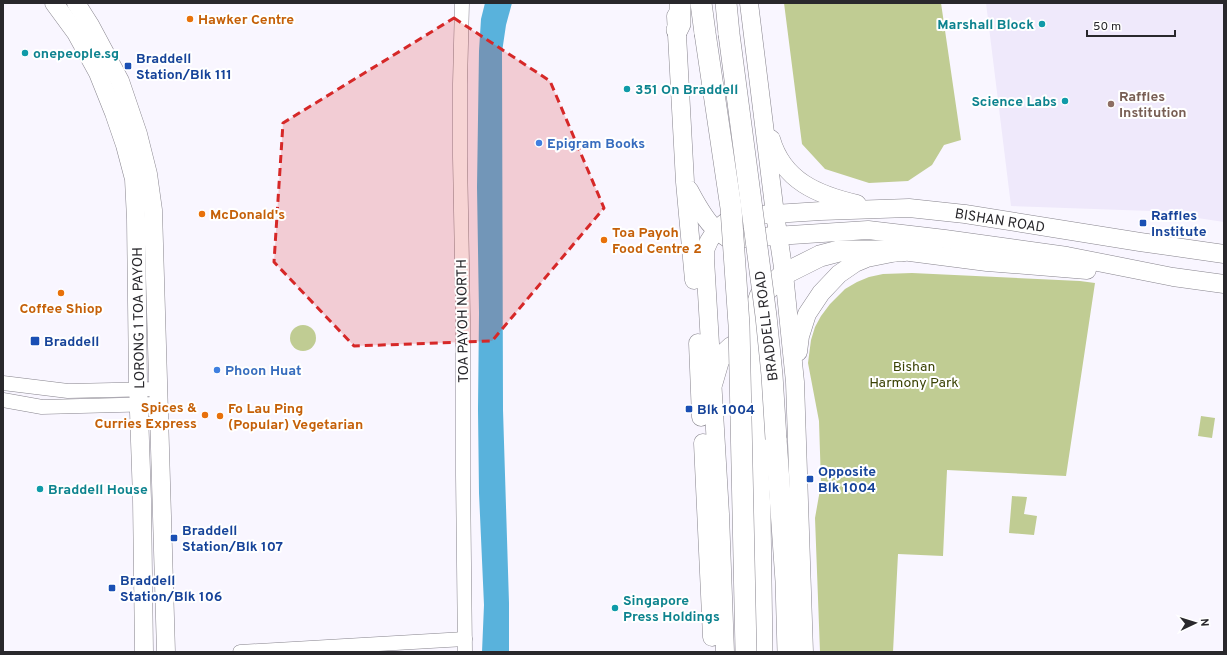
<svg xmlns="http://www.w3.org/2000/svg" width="1227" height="655" viewBox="0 0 1227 655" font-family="Overpass,sans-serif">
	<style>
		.built { fill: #efe9fb }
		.green { fill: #c0cc93 }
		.water { fill: #59b2dc }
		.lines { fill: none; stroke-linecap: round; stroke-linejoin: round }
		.minor-casing { stroke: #87848d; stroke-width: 15 }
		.major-casing { stroke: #87848d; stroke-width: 19 }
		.highway-casing { stroke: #87848d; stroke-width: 22 }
		.minor { stroke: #fff; stroke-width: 14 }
		.major { stroke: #fff; stroke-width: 18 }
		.highway { stroke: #fff; stroke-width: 21 }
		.highway-bridge-casing { stroke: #87848d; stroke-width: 22; stroke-linecap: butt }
		.highway-bridge { stroke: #fff; stroke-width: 21 }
		.marked { fill: #d62828; fill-opacity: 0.2; stroke: #d62828; stroke-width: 3; stroke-dasharray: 8 5; stroke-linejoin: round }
		.food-dot { fill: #e8710a; stroke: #fff; stroke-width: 1.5 }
		.culture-dot { fill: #0f9aa8; stroke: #fff; stroke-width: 1.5 }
		.transit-dot { fill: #1a4fb4; stroke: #fff; stroke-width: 1.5 }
		.education-dot { fill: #8d6e63; stroke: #fff; stroke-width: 1.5 }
		.shop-dot { fill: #3f7fe0; stroke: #fff; stroke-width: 1.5 }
		.labels { text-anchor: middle; stroke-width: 4; stroke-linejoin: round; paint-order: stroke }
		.food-label { font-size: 14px; font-weight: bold; fill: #c56008; stroke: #fff; text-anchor: start }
		.culture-label { font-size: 14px; font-weight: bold; fill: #0d838f; stroke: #fff; text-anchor: start }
		.transit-label { font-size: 14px; font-weight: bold; fill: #164399; stroke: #fff; text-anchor: start }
		.education-label { font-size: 14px; font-weight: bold; fill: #785e54; stroke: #fff; text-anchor: start }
		.shop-label { font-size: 14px; font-weight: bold; fill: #366cbe; stroke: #fff; text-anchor: start }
		.street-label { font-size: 14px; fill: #29282c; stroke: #fff }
		.park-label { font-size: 14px; fill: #3a4204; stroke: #fff }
	</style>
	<rect width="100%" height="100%" fill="#f9f6ff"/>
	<path class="built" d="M986,3H1224V222L1151,211L1011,206Z"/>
	<g class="green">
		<path d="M784,3H941L961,140L944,145L932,165L908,181L869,183L825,169L802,144Z"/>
		<path d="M912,273L1080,281L1095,283L1066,476L947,470L943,556L898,554L893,652H820L815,518L821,484L819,421L808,363L811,340L815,327L821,316L830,304L845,289L857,282L869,277L883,274Z"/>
		<circle cx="303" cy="338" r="13"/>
		<path d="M1201,416L1215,418L1212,438L1198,436Z"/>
		<path d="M1012,496L1027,497L1024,514L1037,516L1034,535L1009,533Z"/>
	</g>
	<path class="water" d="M485,3H512L506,25L502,52L503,410L509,603V652H482L484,605L479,493L478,409L479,313L477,187L479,51L481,19Z"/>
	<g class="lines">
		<g class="minor-casing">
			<g id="minor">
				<path d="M462,3L460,84V157L463,317V475L465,652"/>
				<path d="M3,383L68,391L158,389"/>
				<path d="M3,400L42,407L158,404"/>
				<path d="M240,652L465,639"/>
			</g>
		</g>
		<g class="major-casing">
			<g id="major">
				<path d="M54,3L76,33L98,73L114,113L125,145L134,179L136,219L138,383L142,499L144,652"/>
				<path d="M76,3L90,25L120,81L138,134L148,174L153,210L166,652"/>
				<path d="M749,3L775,214L784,274L795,382L804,652"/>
				<path d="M676,16L685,182L694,280"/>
				<path d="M771,139C783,181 818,195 857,204"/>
				<path d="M689,190C696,203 704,219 716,230C719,233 725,236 729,239L868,230L945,239L1067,256L1173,277L1224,284"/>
				<path d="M698,343L701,417"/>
				<path d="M798,352L800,336L807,314L821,293L839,274L855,263L867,258L902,251L987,262L1087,270"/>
				<path d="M703,443L712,637"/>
				<path d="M725,652L720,514L705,259V250L709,241L716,230L726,222L743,216L821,211L909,208L965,214L1140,242L1224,254"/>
			</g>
		</g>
		<g class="highway-casing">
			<g id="highway">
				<path d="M701,3L705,33"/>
				<path d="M726,3L729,34"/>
				<path d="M677,30L680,24V3"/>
				<path d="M712,383L719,359L732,347H743L752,352"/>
				<path d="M776,439L786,581L788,652"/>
				<path d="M762,652L760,511L752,352L753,317L760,296L784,274L820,256L839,251H902"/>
			</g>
		</g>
		<use href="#minor" class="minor"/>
		<use href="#major" class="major"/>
		<use href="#highway" class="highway"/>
		<g class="highway-bridge-casing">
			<g id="highway-bridge">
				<path d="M705,33L731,208L739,325L746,652"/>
				<path d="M729,34L766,316L772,375L776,439"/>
			</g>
		</g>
		<use href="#highway-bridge" class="highway-bridge"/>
	</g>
	<path class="marked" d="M454,18L550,81L604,208L492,341L354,346L274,262L283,123Z"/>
	<g class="food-dot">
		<circle cx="190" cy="19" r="4"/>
		<circle cx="202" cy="214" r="4"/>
		<circle cx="604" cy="240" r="4"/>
		<circle cx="61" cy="293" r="4"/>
		<circle cx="205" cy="415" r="4"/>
		<circle cx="220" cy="416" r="4"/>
	</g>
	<g class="culture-dot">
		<circle cx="1042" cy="24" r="4"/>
		<circle cx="25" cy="53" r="4"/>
		<circle cx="627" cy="89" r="4"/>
		<circle cx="1065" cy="101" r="4"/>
		<circle cx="40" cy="489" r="4"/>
		<circle cx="615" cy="608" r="4"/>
	</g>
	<g class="transit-dot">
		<rect x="124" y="62" width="8" height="8" rx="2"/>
		<rect x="1139" y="219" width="8" height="8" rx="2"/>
		<rect x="30" y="336" width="10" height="10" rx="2"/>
		<rect x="685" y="405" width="8" height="8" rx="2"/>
		<rect x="806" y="475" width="8" height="8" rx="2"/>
		<rect x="170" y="534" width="8" height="8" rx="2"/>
		<rect x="108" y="584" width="8" height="8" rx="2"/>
	</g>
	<circle class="education-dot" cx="1111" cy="104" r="4"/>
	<g class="shop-dot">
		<circle cx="539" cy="143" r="4"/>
		<circle cx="217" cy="370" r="4"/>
	</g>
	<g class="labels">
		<g class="food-label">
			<text x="198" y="24">Hawker Centre</text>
			<text x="210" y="219">McDonald's</text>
			<text x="612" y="237">Toa Payoh<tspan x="612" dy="16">Food Centre 2</tspan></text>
			<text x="61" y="313" text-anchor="middle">Coffee Shiop</text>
			<text x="197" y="412" text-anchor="end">Spices &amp;<tspan x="197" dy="16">Curries Express</tspan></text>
			<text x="228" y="413">Fo Lau Ping<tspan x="228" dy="16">(Popular) Vegetarian</tspan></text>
		</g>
		<g class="culture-label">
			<text x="1034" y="29" text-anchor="end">Marshall Block</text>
			<text x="33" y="58">onepeople.sg</text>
			<text x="635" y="94">351 On Braddell</text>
			<text x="1057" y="106" text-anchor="end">Science Labs</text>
			<text x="48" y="494">Braddell House</text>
			<text x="623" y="605">Singapore<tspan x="623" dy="16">Press Holdings</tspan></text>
		</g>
		<g class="transit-label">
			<text x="136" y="63">Braddell<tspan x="136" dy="16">Station/Blk 111</tspan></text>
			<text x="1151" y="220">Raffles<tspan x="1151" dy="16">Institute</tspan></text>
			<text x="44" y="346">Braddell</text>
			<text x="697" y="414">Blk 1004</text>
			<text x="818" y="476">Opposite<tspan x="818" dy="16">Blk 1004</tspan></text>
			<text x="182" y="535">Braddell<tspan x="182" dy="16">Station/Blk 107</tspan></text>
			<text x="120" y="585">Braddell<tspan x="120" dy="16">Station/Blk 106</tspan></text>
		</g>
		<g class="education-label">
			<text x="1119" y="101">Raffles<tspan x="1119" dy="16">Institution</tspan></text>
		</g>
		<g class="shop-label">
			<text x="547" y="148">Epigram Books</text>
			<text x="225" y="375">Phoon Huat</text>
		</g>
		<g class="street-label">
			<text transform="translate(1000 220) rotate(9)" y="5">BISHAN ROAD</text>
			<text transform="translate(138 318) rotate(-91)" y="5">LORONG 1 TOA PAYOH</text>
			<text transform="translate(462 321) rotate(-91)" y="5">TOA PAYOH NORTH</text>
			<text transform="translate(766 326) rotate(-97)" y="5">BRADDELL ROAD</text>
		</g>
		<g class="park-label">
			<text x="914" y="371">Bishan<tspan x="914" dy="16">Harmony Park</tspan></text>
		</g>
	</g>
	<rect width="1227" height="655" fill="none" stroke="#29282c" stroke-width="8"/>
	<g transform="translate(1195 623) rotate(86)" stroke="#ffffff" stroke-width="3" paint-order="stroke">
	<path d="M0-3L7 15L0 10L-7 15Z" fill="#29282c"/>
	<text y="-6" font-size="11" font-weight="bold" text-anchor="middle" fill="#29282c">N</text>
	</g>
	<path d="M1087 30v6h88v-6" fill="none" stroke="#29282c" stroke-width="2"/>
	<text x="1093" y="30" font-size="12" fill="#29282c" stroke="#ffffff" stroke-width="3" paint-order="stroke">50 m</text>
</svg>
